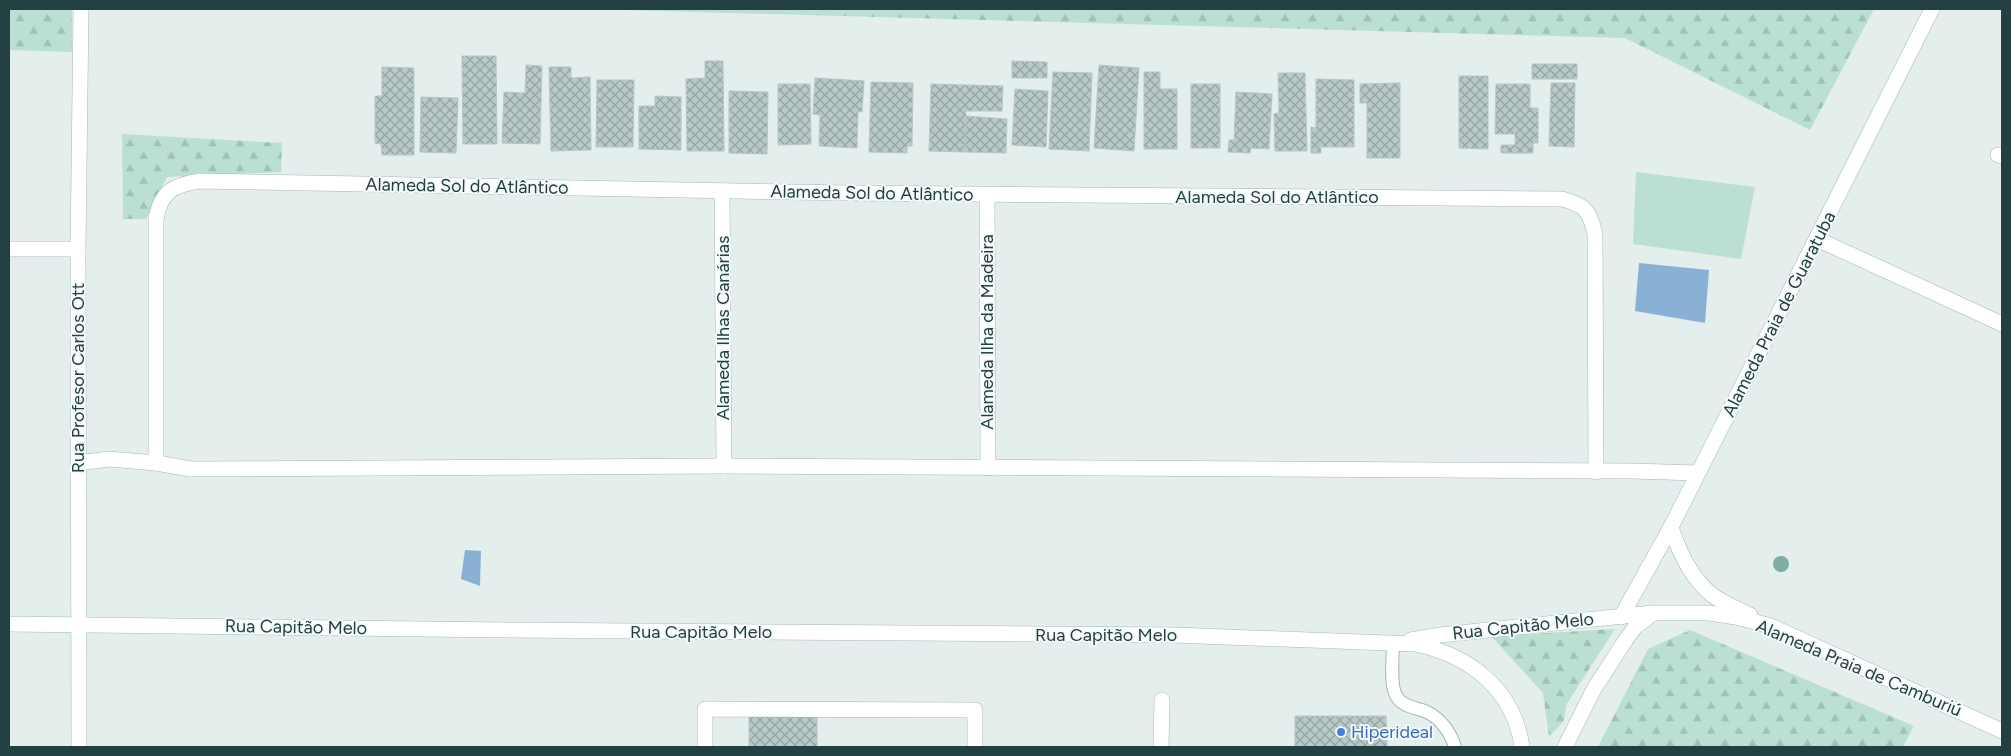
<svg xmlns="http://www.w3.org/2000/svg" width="2011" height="756" viewBox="0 0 2011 756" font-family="Figtree,sans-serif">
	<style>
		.forest { fill: url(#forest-firs) }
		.garden { fill: #bbe0d1 }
		.water { fill: #89b1d6 }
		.building { fill: url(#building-cross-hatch); stroke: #b5c8c6 }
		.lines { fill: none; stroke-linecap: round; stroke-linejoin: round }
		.lane-casing { stroke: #a5b6b6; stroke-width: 14 }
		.street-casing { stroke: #a5b6b6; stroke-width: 16 }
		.secondary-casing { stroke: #a1bab9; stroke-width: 16 }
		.lane { stroke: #fff; stroke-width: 12 }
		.street { stroke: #fff; stroke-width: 15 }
		.secondary { stroke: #fff; stroke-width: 15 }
		.tree { fill: #7daea1 }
		.shop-dot { fill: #3f7fe0; stroke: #f4faf9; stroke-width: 2 }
		.labels { text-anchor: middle; stroke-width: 4; stroke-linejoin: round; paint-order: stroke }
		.street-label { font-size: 18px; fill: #223f41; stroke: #f4faf9 }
		.shop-label { font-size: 18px; fill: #366cbe; stroke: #f4faf9; text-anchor: start }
	</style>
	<defs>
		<pattern id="forest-firs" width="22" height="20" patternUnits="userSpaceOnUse" patternTransform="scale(1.25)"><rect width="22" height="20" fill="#bbe0d1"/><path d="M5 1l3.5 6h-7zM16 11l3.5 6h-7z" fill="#a0c1b5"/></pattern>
		<pattern id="building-cross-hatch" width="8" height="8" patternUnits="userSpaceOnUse" patternTransform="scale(1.25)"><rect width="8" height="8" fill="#b8c9c7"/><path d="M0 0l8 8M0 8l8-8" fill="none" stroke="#95a5a3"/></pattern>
	</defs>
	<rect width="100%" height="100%" fill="#e3eeed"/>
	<g class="forest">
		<path d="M9,9H72V52L9,50Z"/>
		<path d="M590,9H1874L1810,130L1625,38Z"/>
		<path d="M122,134L282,143L281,172L167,177L146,219H123Z"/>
		<path d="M1615,629L1566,705L1564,721L1549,737L1543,693L1491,636Z"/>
		<path d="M1690,630L1914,726L1903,747H1598L1648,649Z"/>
	</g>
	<path class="garden" d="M1636,172L1755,187L1741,259L1633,244Z"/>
	<g class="water">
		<path d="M1639,263L1709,270L1705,323L1635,311Z"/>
		<path d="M465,550L481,551L480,586L461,579Z"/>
	</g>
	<g class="building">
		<path d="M462,56H496L497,144H463Z"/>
		<path d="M705,61H723L724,151H687L686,79L705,78Z"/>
		<path d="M1012,61L1047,62V78H1012Z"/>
		<rect x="1532" y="64" width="45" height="15"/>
		<path d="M526,65L542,66L540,144L502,143L504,92L525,93Z"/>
		<path d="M1099,65L1139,68L1134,151L1094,148Z"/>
		<path d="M382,67L414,68V155H382L381,144L375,143V96H382Z"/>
		<path d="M549,67H571V78L590,77L591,150L551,151Z"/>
		<path d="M1053,72L1092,73L1089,151L1049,149Z"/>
		<path d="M1144,72H1160V89H1177V149H1144Z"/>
		<path d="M1278,73H1305L1307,151H1275L1274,114L1279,113Z"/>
		<path d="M1459,76H1488V149L1459,148Z"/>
		<path d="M815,78L864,81L862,112L858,111L857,148L819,146L820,115L813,114Z"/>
		<path d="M1316,79L1354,80V147H1321V153H1311V127L1316,128Z"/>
		<path d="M597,80H634L633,147H596Z"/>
		<path d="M871,82L913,83L912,146H907V153L869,152Z"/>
		<path d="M1400,83V158H1367V103H1360V84Z"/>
		<path d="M1551,83H1575L1574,147L1549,146Z"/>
		<path d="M778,84H810L811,144L778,145Z"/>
		<path d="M931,84L1003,86L1002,111H966L965,152L929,151Z"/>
		<rect x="1191" y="84" width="29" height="64"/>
		<path d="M1496,84H1530V108H1538V143H1533V153H1501V145H1515V134H1495Z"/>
		<path d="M1015,89L1048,91L1046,147L1012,145Z"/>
		<path d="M729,91L768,92L767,154L729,153Z"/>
		<path d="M1236,92L1272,94L1269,149L1251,148L1250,153L1228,152L1229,140H1234Z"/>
		<path d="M655,96L681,97V150L639,149V106H655Z"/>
		<path d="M421,97L458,98L456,153L420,152Z"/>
		<path d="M966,116L1007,119L1006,153L965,152Z"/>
		<path d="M817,715V747H749V716Z"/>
		<path d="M1295,716H1386L1387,747H1295Z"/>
	</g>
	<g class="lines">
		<g class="lane-casing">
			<path id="lane" d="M1393,643C1393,657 1390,682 1395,693C1400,707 1415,707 1427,712C1441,719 1451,733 1455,747"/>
		</g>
		<g class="street-casing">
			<g id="street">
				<path d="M1998,155L2002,156"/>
				<path d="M722,191L724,466"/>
				<path d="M987,195L988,468"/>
				<path d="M1817,239L2002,324"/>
				<path d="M9,249H78"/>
				<path d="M78,463L109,459L156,463L191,469L724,466L1633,471L1697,473"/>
				<path d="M156,463V218C162,191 172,186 198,181L849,193L1562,199C1585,205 1589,210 1595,233L1596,472"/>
				<path d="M1621,617L1671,527L1932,9"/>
				<path d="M79,747L78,249L81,9"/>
				<path d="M705,747V709L975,710V747"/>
				<path d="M1161,747L1162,700"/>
			</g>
		</g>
		<g class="secondary-casing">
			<g id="secondary">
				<path d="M1671,527C1679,552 1691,578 1712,595C1723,603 1738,609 1750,615"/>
				<path d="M9,624L507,630L1173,635L1415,644C1469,655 1514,689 1522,747"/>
				<path d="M1411,640L1440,635L1653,613H1709L1736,617L1771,626L2002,731"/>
				<path d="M1565,747L1594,689L1625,641L1635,627L1652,614"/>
			</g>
		</g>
		<use href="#lane" class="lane"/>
		<use href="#street" class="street"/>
		<use href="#secondary" class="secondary"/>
	</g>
	<circle class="tree" cx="1781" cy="564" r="8"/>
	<circle class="shop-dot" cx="1341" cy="732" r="5"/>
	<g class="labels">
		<g class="street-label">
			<text transform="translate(467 186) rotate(1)" y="6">Alameda Sol do Atlântico</text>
			<text transform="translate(872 193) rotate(1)" y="6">Alameda Sol do Atlântico</text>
			<text x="1277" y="203">Alameda Sol do Atlântico</text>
			<text transform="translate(1779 314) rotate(-63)" y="6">Alameda Praia de Guaratuba</text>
			<text transform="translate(723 328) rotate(-90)" y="6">Alameda Ilhas Canárias</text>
			<text transform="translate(987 332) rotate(-90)" y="6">Alameda Ilha da Madeira</text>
			<text transform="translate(78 378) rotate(-90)" y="6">Rua Profesor Carlos Ott</text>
			<text transform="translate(1523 626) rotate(-6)" y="6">Rua Capitão Melo</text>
			<text transform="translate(296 627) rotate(1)" y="6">Rua Capitão Melo</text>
			<text x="701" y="638">Rua Capitão Melo</text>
			<text x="1106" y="641">Rua Capitão Melo</text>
			<text transform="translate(1859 668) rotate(23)" y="6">Alameda Praia de Camburiú</text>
		</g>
		<g class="shop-label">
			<text x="1351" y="738">Hiperideal</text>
		</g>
	</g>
	<rect width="2011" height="756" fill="none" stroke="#223f41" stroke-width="20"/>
</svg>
